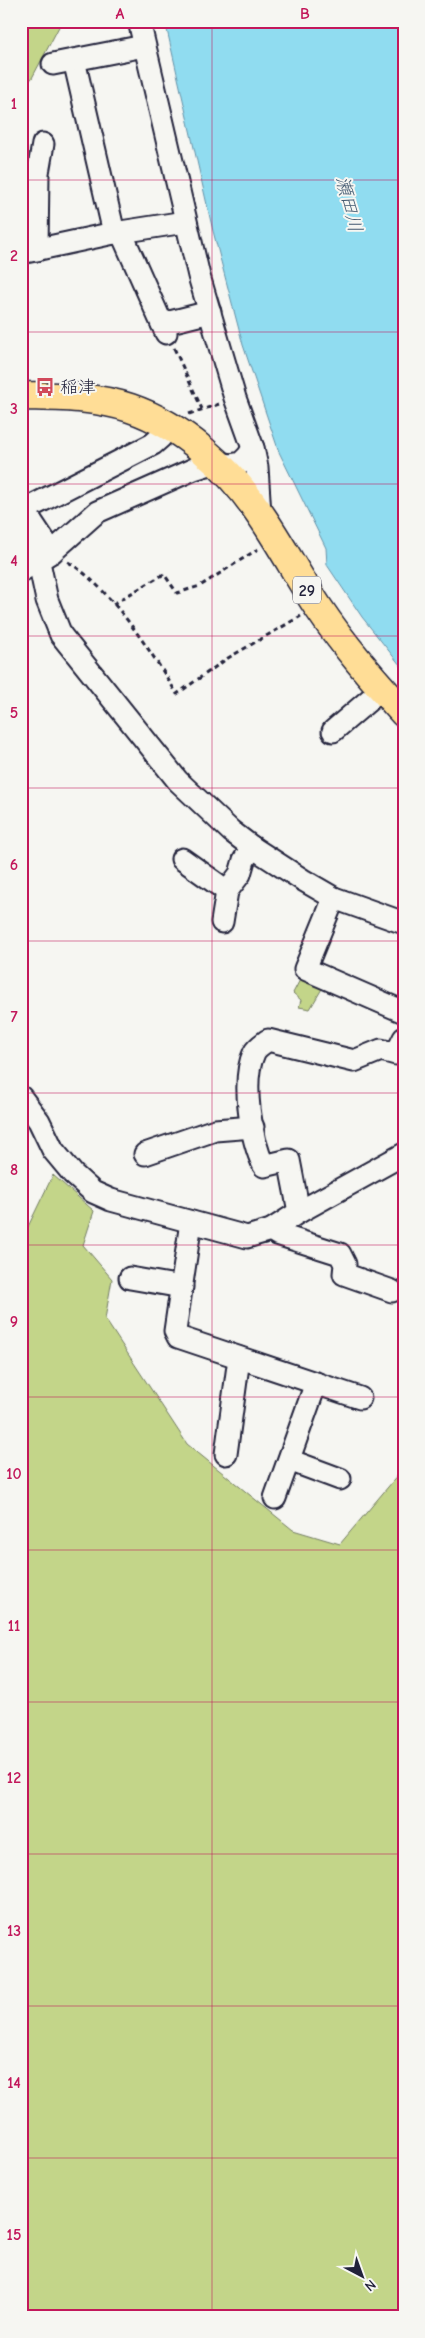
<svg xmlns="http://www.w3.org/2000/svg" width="425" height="2338" viewBox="0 0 425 2338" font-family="'Comic Neue','Klee One',sans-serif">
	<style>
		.green { fill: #c3d589; stroke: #727c62 }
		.water { fill: #90dcf0; stroke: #6492a8 }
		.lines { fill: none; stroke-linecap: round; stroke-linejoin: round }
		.minor-casing { stroke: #22223b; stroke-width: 25 }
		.major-casing { stroke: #22223b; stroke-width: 31 }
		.path { stroke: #22223b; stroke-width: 3; stroke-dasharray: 5 4; stroke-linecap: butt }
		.minor { stroke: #f6f6f2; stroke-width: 21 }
		.major { stroke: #ffdd96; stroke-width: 28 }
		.grid { fill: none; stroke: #c2185b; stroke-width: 1; stroke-opacity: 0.55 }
		.labels { text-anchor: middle; stroke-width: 4; stroke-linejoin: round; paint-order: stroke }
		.shield { fill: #f6f6f2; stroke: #626272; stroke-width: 1 }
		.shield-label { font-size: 16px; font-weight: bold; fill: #22223b }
		.poi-label { font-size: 18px; fill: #22223b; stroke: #f6f6f2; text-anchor: start }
		.water-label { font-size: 19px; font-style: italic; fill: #435a71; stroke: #f6f6f2 }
		.neatline { fill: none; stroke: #c2185b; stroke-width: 2 }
		.grid-label { font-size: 16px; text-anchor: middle; font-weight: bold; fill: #c2185b }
	</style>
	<rect width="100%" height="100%" fill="#f6f6f2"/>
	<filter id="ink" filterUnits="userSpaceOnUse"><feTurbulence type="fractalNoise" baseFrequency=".02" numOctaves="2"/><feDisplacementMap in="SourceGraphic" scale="10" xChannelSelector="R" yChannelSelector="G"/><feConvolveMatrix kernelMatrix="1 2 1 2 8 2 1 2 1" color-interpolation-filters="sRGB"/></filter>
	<g filter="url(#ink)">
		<g class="green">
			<path d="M21,21H62L32,78L21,90Z"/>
			<path d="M302,976L323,987L310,1009L299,1007L301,1000L293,993Z"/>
			<path d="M53,1175L94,1211L83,1245L112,1279L105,1319L187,1444L293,1530L340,1544L404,1468V2317H21V1241Z"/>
		</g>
		<path class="water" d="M165,21H404V670L362,617L327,565L326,548L279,452L243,345L213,231Z"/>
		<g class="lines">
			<g class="minor-casing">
				<g id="minor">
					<path d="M139,21L199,276L235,398L253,448L257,467L260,514"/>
					<path d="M74,60L114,233"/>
					<path d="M53,64L144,46"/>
					<path d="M121,232L166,333"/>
					<path d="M37,250L38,173L43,144"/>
					<path d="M21,253L114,233L185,222"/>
					<path d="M162,324L210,312"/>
					<path d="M21,535L39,562L47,600L61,635L178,781L231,831L252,847L303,880L334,898L404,923"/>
					<path d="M52,552L24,510L153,444L161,437"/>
					<path d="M21,571L52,552L97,512L194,469L216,462L230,465L241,463L248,456L253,448"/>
					<path d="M333,731L382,689"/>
					<path d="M182,859L227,891"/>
					<path d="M334,898L305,969L404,1012"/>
					<path d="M222,922L227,891L240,874L244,860L252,847"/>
					<path d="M21,1097L39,1121L53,1150L73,1174L93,1192L111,1200L247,1237L271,1230L299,1212L404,1154"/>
					<path d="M145,1154L215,1130L253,1127"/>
					<path d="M299,1212L289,1160L264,1166C251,1140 241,1081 254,1053C256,1048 264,1043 268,1040L354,1061L381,1050L396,1054L404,1038"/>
					<path d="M191,1222L175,1331L178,1337L360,1398"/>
					<path d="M271,1230L277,1234L340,1254L345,1264L344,1274L392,1291"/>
					<path d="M130,1278L182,1287"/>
					<path d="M226,1454L239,1358"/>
					<path d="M289,1460L340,1479"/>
					<path d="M275,1498L316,1383"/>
				</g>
			</g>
			<g class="major-casing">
				<path id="major" d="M21,396C58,397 95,396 130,408C183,426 229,468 260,514C281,544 298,577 318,607C344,646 373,679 404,713"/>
			</g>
			<g class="path">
				<path d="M174,348L202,409"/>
				<path d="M189,414L219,404"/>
				<path d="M68,562C107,584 153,654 177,694L228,658L301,616"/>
				<path d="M113,604L164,574L177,593L200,586L258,549"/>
			</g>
			<use href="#minor" class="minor"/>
			<use href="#major" class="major"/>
		</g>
	</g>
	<path class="grid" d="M212,21V2317M21,180H404M21,332H404M21,484H404M21,636H404M21,788H404M21,941H404M21,1093H404M21,1245H404M21,1397H404M21,1550H404M21,1702H404M21,1854H404M21,2006H404M21,2158H404"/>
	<defs>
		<g id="bus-bare" transform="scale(1.5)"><path d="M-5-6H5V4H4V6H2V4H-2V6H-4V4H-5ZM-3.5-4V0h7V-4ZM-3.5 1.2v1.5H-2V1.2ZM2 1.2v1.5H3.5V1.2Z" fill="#d1495b" stroke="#f6f6f2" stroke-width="2.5" paint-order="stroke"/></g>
	</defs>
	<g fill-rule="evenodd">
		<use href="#bus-bare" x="45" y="387"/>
	</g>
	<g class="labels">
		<rect class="shield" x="293" y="576.5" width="28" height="27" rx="4"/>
		<g class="shield-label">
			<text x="307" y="596">29</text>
		</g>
		<g class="poi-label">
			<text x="60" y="393">稲津</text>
		</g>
		<g class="water-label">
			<text transform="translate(350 204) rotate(76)" y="7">瀬田川</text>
		</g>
	</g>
	<rect width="425" height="2338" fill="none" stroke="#f6f6f2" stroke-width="55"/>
	<g transform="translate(362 2276) rotate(139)" stroke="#f6f6f2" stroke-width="4" paint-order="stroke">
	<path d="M0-4L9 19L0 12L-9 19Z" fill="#22223b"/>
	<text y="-8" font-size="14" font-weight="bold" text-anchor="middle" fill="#22223b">N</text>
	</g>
	<rect x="28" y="28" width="370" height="2282" class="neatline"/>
	<g class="grid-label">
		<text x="120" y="19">A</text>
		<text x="305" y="19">B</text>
		<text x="14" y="109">1</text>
		<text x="14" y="261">2</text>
		<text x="14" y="414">3</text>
		<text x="14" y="566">4</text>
		<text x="14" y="718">5</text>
		<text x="14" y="870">6</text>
		<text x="14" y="1022">7</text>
		<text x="14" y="1175">8</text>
		<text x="14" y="1327">9</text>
		<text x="14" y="1479">10</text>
		<text x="14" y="1631">11</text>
		<text x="14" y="1783">12</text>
		<text x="14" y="1936">13</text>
		<text x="14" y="2088">14</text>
		<text x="14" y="2240">15</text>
	</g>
</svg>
